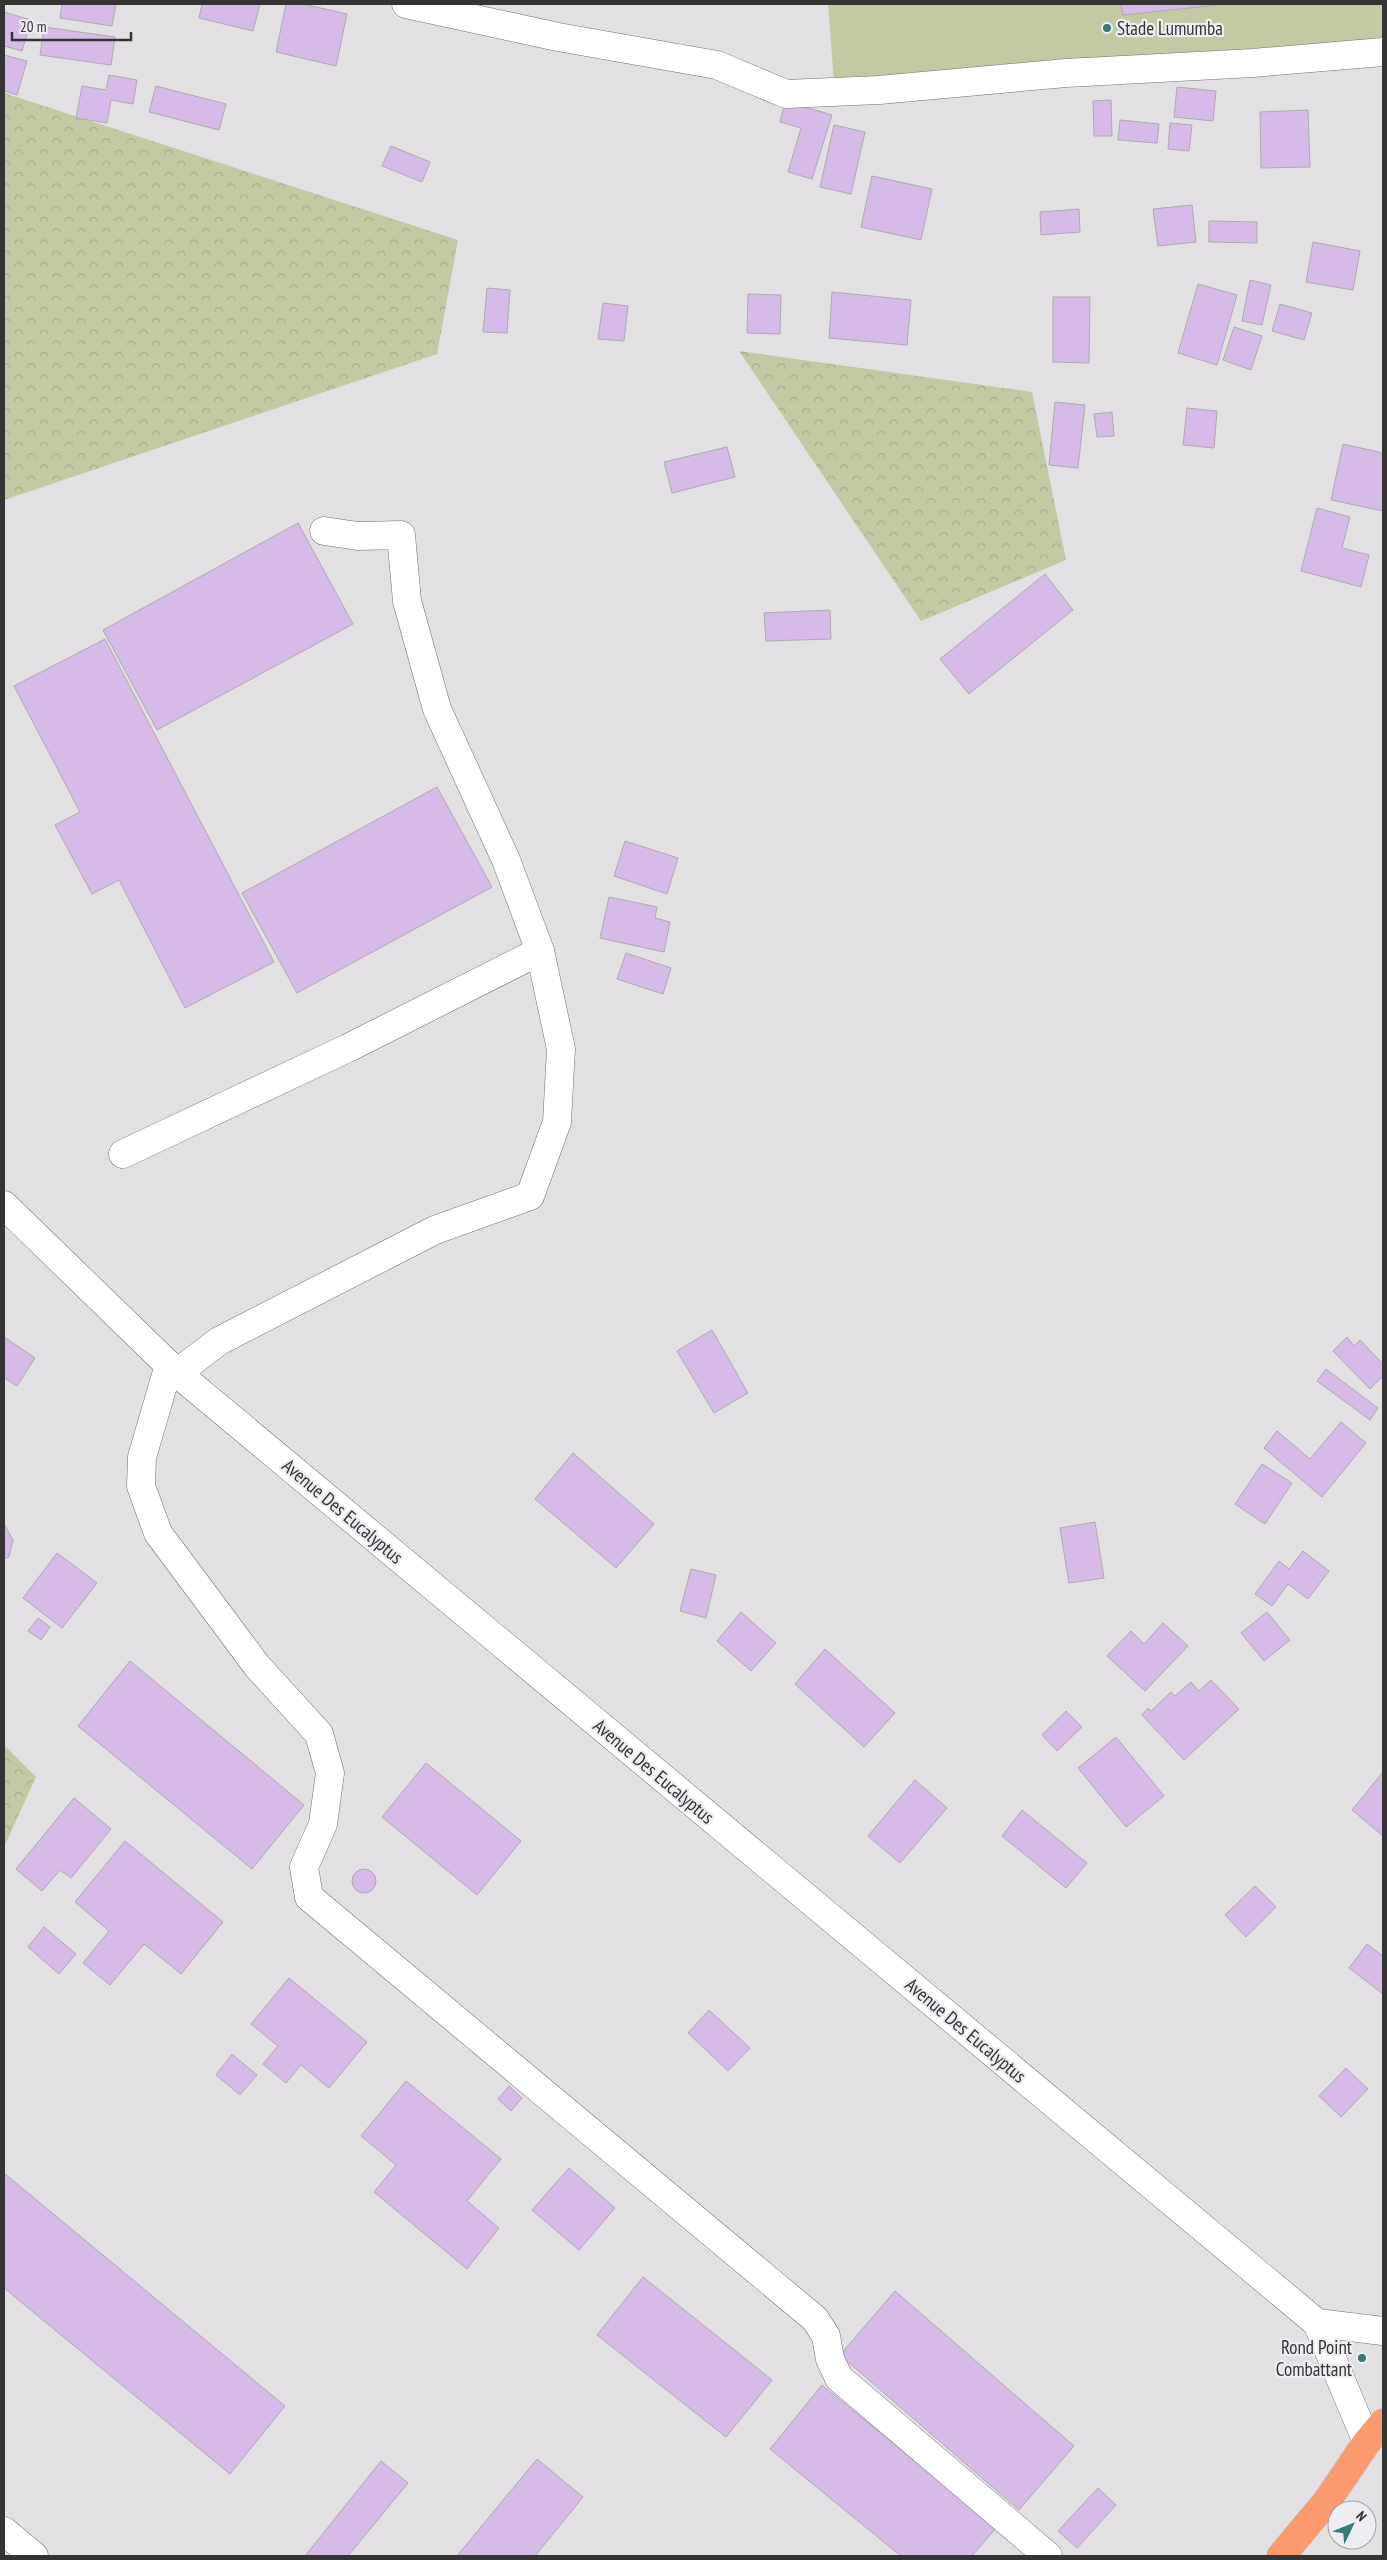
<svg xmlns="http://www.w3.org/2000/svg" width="1387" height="2560" viewBox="0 0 1387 2560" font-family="'PT Sans Narrow',sans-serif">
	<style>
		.park { fill: url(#park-crowns) }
		.pitch { fill: #c3c9a2 }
		.building { fill: #d6bae8; stroke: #adabaf }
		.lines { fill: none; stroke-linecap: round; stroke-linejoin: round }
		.minor-casing { stroke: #706e71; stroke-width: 29 }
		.tertiary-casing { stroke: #706e71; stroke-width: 29 }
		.trunk-casing { stroke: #bebebe; stroke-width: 29 }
		.minor { stroke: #fff; stroke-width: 28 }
		.tertiary { stroke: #fff; stroke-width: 28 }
		.trunk { stroke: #fa9a6e; stroke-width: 28 }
		.poi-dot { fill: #337c79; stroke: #f0edf2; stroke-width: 2 }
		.labels { text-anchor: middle; stroke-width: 4.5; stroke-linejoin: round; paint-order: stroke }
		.poi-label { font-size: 19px; fill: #353435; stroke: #f0edf2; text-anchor: start }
		.street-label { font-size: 19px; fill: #353435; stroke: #f0edf2 }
	</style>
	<defs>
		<pattern id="park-crowns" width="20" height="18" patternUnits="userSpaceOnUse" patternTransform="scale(1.25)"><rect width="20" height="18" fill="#c3c9a2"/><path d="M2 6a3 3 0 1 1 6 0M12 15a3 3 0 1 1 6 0" fill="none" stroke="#a8ad8c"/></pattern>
	</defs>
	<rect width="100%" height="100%" fill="#e3e0e4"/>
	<g class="park">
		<path d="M4,93L458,240L437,354L4,500Z"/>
		<path d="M739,351L1032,392L1066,560L921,621Z"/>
		<path d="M4,1745L36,1777L4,1847Z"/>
	</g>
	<path class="pitch" d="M828,4H1383V52L835,96Z"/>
	<g class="building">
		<path d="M62,4H116L112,26L60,18Z"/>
		<path d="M202,4H260L253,31L199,18Z"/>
		<path d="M286,4H303L347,14L336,66L276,52Z"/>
		<path d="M1121,4H1228L1123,15Z"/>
		<path d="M4,12L31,20L22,51L4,46Z"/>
		<path d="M44,27L115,37L111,65L40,55Z"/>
		<path d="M4,55L27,61L17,95L4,91Z"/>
		<path d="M109,75L137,80L133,104L111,100L107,123L76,118L82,86L106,90Z"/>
		<path d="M156,86L226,104L219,130L149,112Z"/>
		<path d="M1177,87L1216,91L1213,121L1174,117Z"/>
		<path d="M1111,100L1112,136H1094L1093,101Z"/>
		<path d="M785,101L832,115L812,179L788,172L801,128L780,122Z"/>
		<path d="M1308,110L1310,167L1261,168L1260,112Z"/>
		<path d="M1120,120L1159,124L1157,143L1118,140Z"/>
		<path d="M1170,123L1192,125L1189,151L1168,149Z"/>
		<path d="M834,125L865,132L851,194L820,187Z"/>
		<path d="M391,146L430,162L422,182L382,166Z"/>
		<path d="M872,176L932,189L921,240L861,227Z"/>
		<path d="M1192,205L1196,242L1158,246L1153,209Z"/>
		<path d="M1079,209L1080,232L1041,235L1040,212Z"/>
		<path d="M1209,221L1257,222V243L1209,242Z"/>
		<path d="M1313,242L1360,251L1353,290L1306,282Z"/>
		<path d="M1250,280L1271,285L1262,325L1242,321Z"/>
		<path d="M1198,284L1237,295L1217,365L1178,353Z"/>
		<path d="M487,288L510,290L507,333L483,332Z"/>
		<path d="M832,292L911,300L907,345L829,338Z"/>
		<path d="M748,294L781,295L780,334L747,333Z"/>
		<path d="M1053,297H1090L1089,363L1053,362Z"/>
		<path d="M603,303L628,306L624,341L598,339Z"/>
		<path d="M1280,304L1312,313L1304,340L1272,331Z"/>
		<path d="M1234,327L1262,336L1251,370L1223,360Z"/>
		<path d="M1055,402L1085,405L1078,468L1049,465Z"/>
		<path d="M1187,408L1217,411L1214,448L1183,445Z"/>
		<path d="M1112,412L1114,436L1097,437L1094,414Z"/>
		<path d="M1343,444L1383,453V511L1331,500Z"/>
		<path d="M727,447L735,477L672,493L664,462Z"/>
		<path d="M1317,508L1350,517L1342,548L1369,555L1361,587L1301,571Z"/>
		<path d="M298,523L353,624L157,730L103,630Z"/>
		<path d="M1045,574L1073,610L969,694L940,659Z"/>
		<path d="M830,610L831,639L766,641L764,613Z"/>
		<path d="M105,639L274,962L185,1008L119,880L92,894L55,825L80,812L14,686Z"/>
		<path d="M437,787L492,887L297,993L242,893Z"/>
		<path d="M625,841L678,858L667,894L614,876Z"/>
		<path d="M609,897L657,907L655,918L670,922L664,952L600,938Z"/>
		<path d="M626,953L671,968L663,994L617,979Z"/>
		<path d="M712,1330L748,1393L714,1413L677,1351Z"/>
		<path d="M4,1337L35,1358L17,1386L4,1378Z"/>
		<path d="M1347,1337L1354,1346L1360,1340L1383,1364V1376L1370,1389L1333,1351Z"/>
		<path d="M1326,1369L1378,1408L1370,1420L1317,1381Z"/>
		<path d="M1341,1422L1366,1443L1322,1497L1264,1448L1277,1431L1310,1459Z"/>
		<path d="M573,1453L654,1524L616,1568L535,1499Z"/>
		<path d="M1262,1464L1292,1483L1265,1524L1235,1504Z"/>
		<path d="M1095,1522L1104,1578L1069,1583L1060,1528Z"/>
		<path d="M4,1524L13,1540L9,1557L4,1559Z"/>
		<path d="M1303,1551L1329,1571L1308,1599L1288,1584L1272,1606L1255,1594L1279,1561L1289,1569Z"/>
		<path d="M57,1553L97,1583L62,1628L23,1598Z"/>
		<path d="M691,1569L716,1575L706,1618L680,1611Z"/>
		<path d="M741,1612L776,1643L751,1671L717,1641Z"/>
		<path d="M1267,1612L1290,1640L1264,1661L1241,1633Z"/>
		<path d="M38,1618L50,1627L41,1640L28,1631Z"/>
		<path d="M1163,1623L1188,1646L1145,1691L1107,1656L1131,1631L1144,1644Z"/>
		<path d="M825,1649L895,1713L864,1747L795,1684Z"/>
		<path d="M130,1661L304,1805L252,1869L78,1726Z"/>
		<path d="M1211,1680L1239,1709L1184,1760L1142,1715L1148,1708L1151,1711L1171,1692L1175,1696L1191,1682L1199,1691Z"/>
		<path d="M1066,1711L1082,1727L1057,1751L1042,1735Z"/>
		<path d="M1116,1737L1164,1796L1126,1827L1078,1768Z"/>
		<path d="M426,1763L521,1841L477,1895L382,1817Z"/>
		<path d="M1383,1772V1836L1352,1810Z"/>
		<path d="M915,1780L947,1808L900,1863L868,1836Z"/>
		<path d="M74,1798L111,1829L71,1878L60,1870L42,1891L16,1869Z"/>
		<path d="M1022,1810L1087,1863L1066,1888L1002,1836Z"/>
		<path d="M125,1841L223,1922L181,1974L144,1944L110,1985L83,1963L109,1931L75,1902Z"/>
		<circle cx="364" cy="1881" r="12"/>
		<path d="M1255,1886L1276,1907L1246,1937L1225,1915Z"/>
		<path d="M44,1927L76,1954L59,1974L28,1947Z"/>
		<path d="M1367,1944L1383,1956V1994L1349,1968Z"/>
		<path d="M289,1978L367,2042L329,2088L301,2065L286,2083L263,2064L278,2046L251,2024Z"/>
		<path d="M709,2010L750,2048L728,2071L688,2033Z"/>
		<path d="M232,2054L257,2075L240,2095L216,2075Z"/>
		<path d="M1346,2068L1368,2089L1341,2117L1319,2096Z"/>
		<path d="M406,2081L501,2159L467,2201L499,2228L467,2269L374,2192L396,2165L361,2136Z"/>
		<path d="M509,2086L522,2098L511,2111L498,2099Z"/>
		<path d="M569,2168L615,2208L579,2250L532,2210Z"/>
		<path d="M4,2173L285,2406L230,2474L4,2288Z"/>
		<path d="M643,2277L772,2380L726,2437L597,2335Z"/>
		<path d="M895,2291L1074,2446L1019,2510L840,2355Z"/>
		<path d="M822,2385L996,2528L972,2556H901L770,2449Z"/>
		<path d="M537,2459L583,2497L535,2556H457Z"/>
		<path d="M381,2461L408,2483L348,2556H305Z"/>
		<path d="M1098,2488L1116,2505L1077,2548L1058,2531Z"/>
	</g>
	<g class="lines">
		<g class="minor-casing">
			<g id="minor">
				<path d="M406,4L558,37L717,65L786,94L879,90L1066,73L1253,63L1383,52"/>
				<path d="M123,1154L348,1048L540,951"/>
				<path d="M169,1365L142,1457L141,1486L158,1533L257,1666L319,1734L330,1773L323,1824L304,1867L309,1897L815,2319L826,2336L830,2359L839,2378L1048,2556"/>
				<path d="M177,1373L219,1341L435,1230L530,1196L557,1122L561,1049L540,951L506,860L437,709L407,601L401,535L358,536L324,531"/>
				<path d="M4,2531L34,2556"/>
			</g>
		</g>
		<g class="tertiary-casing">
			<g id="tertiary">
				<path d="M4,1205L177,1373L1317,2323L1367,2442"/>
				<path d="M1317,2323L1383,2331"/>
			</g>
		</g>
		<g class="trunk-casing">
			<path id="trunk" d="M1281,2556L1327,2501L1367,2442L1383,2423"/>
		</g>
		<use href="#minor" class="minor"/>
		<use href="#tertiary" class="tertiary"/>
		<use href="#trunk" class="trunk"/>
	</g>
	<g class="poi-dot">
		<circle cx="1107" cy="28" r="5"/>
		<circle cx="1362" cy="2358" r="5"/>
	</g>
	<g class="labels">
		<g class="poi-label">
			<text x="1117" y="35">Stade Lumumba</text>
			<text x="1352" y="2354" text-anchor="end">Rond Point<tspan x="1352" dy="22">Combattant</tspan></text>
		</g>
		<g class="street-label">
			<text transform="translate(343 1511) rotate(40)" y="7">Avenue Des Eucalyptus</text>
			<text transform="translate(654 1771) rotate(40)" y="7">Avenue Des Eucalyptus</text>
			<text transform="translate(966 2030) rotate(40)" y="7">Avenue Des Eucalyptus</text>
		</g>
	</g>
	<rect width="1387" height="2560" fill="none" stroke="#353435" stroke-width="10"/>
	<g transform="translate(1352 2525) rotate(47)"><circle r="24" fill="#f0edf2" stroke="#a5a3a6"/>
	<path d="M0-4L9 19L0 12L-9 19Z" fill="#337c79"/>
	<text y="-8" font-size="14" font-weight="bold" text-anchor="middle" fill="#353435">N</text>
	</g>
	<path d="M12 32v8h119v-8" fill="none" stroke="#353435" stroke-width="2.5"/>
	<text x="20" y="32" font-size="15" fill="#353435" stroke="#f0edf2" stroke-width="4" paint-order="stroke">20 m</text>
</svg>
